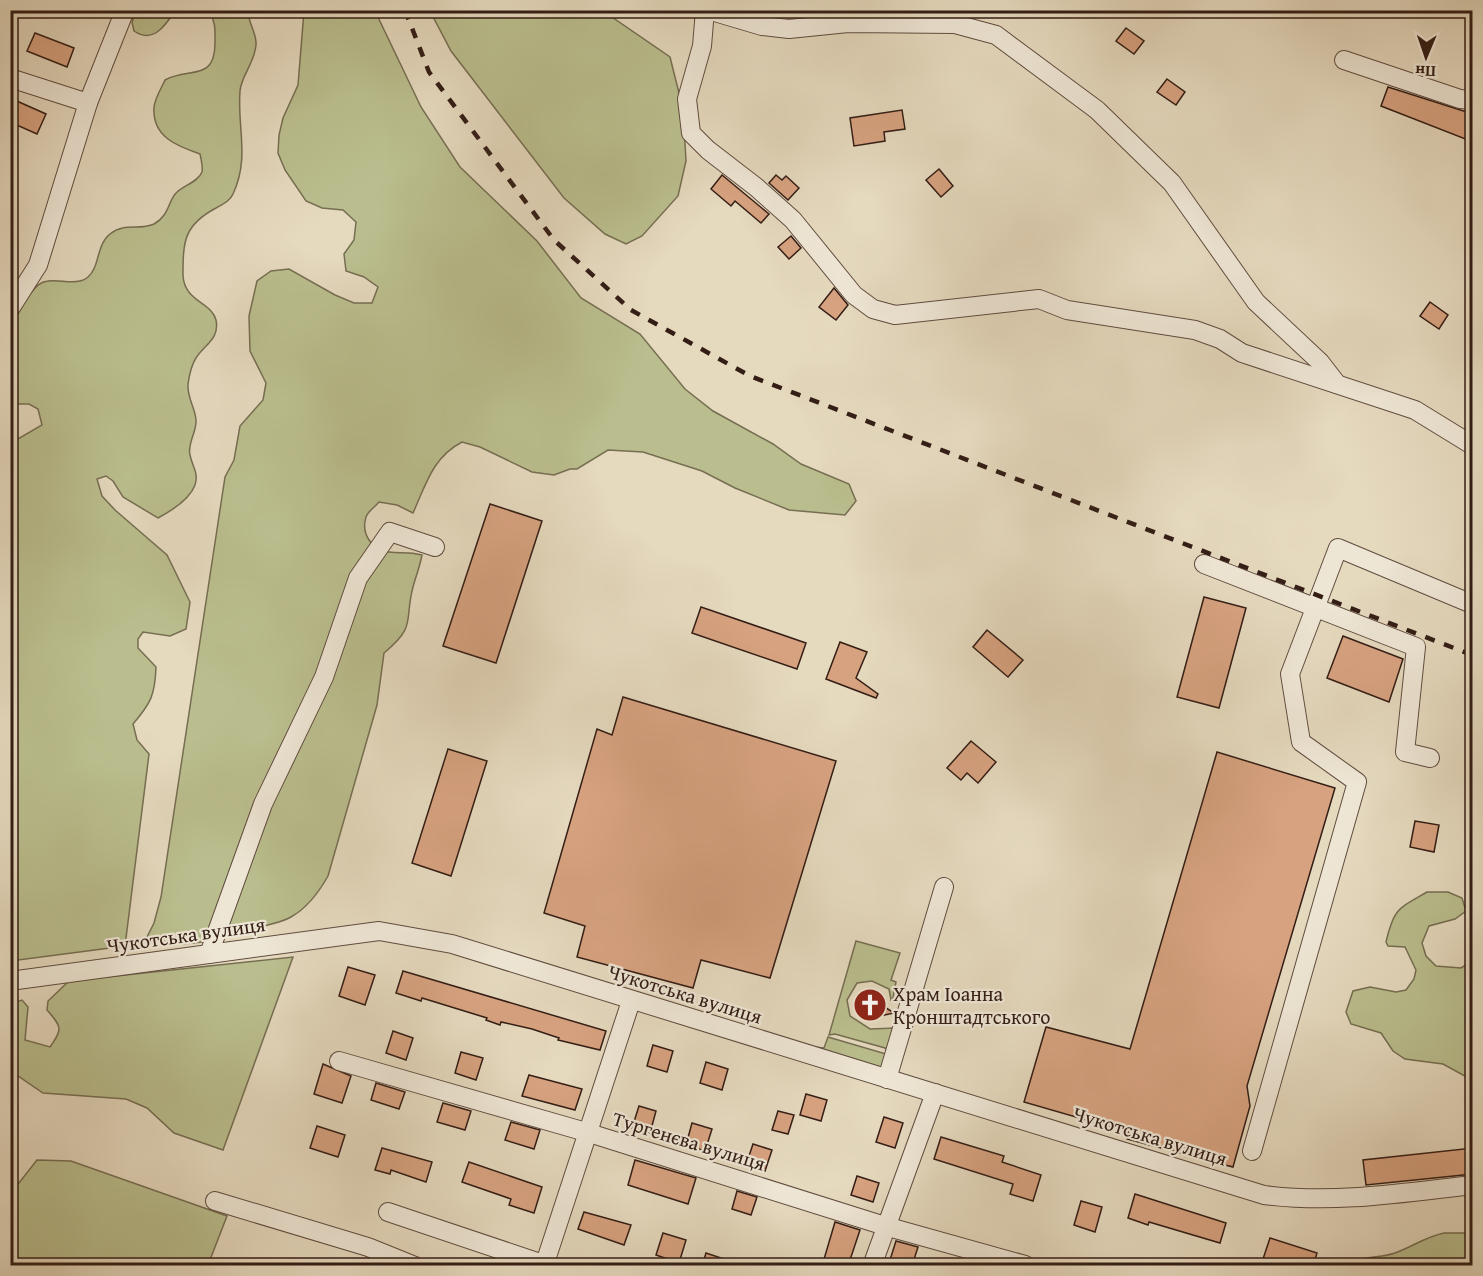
<svg xmlns="http://www.w3.org/2000/svg" width="1483" height="1276" viewBox="0 0 1483 1276" font-family="'Gentium Book Plus',serif">
	<style>
		.green { fill: #babe8e; stroke: #766e52; stroke-width: 1.5 }
		.building { fill: #d7a280; stroke: #331d15; stroke-width: 1.5 }
		.lines { fill: none; stroke-linecap: round; stroke-linejoin: round }
		.minor-casing { stroke: #604c3f; stroke-width: 20 }
		.minor { stroke: #eee6d5; stroke-width: 18 }
		.rail { stroke: #331d15; stroke-width: 4.5; stroke-dasharray: 10 10; stroke-linecap: butt }
		.labels { text-anchor: middle; stroke-width: 4.5; stroke-linejoin: round; paint-order: stroke }
		.street-label { font-size: 20px; fill: #331d15; stroke: #eee6d5 }
		.poi-label { font-size: 20px; fill: #331d15; stroke: #eee6d5; text-anchor: start }
	</style>
	<rect width="100%" height="100%" fill="#e5d9be"/>
	<filter id="stains"><feTurbulence type="fractalNoise" baseFrequency=".00333" numOctaves="4"/><feColorMatrix values="0 0 0 0 .2 0 0 0 0 .09 0 0 0 0 .02 0 0 0 .5 -.17"/></filter>
	<radialGradient id="worn" r=".72"><stop offset=".6" stop-color="#630" stop-opacity="0"/><stop offset="1" stop-color="#630" stop-opacity=".3"/></radialGradient>
	<g class="green">
		<path d="M136,11V10L175,11C165,26 153,44 134,31L132,22Z"/>
		<path d="M209,11H248C248,23 257,33 256,45C255,62 241,76 240,91C237,127 250,158 233,194C230,201 223,204 216,208C184,225 183,241 183,275C184,302 212,302 216,320C220,339 204,345 196,358C192,364 189,377 188,384C187,398 195,407 196,420C197,431 187,444 190,455C192,466 199,473 195,485C190,499 171,511 158,518L123,497L113,481L106,476L97,479L102,496L115,510L167,555L190,602L186,629L170,636L143,632L138,639V648L156,667C155,695 151,703 133,724L137,740L149,754L125,946L11,961L10,439H18L42,425L38,409L29,404H11C11,366 4,324 30,294C35,288 39,282 48,281C60,279 78,286 88,277C100,267 96,245 110,234C125,222 139,231 154,224C170,215 168,200 177,192C184,185 198,182 202,172C203,167 201,159 200,154C177,146 152,137 154,107C155,98 162,87 165,80C189,67 215,82 215,43C215,30 216,22 209,11Z"/>
		<path d="M304,11H375L421,107L460,167L537,241L581,298L640,334L685,389L713,411L773,444L801,464L849,484L856,501L845,515L789,510L735,488L702,471L643,452L608,450L577,469H570L554,475L532,472L480,447L462,442C433,457 426,484 413,513L397,505L379,502C375,507 368,511 366,517C361,533 371,550 389,552C402,554 406,551 422,555C420,566 416,576 413,587C404,621 417,626 384,653L377,705L328,876C319,892 307,908 291,917C281,923 266,925 255,928C217,939 185,951 146,939L154,923L161,897L225,477L234,460L240,426L263,400L266,383L250,351L249,316L257,281L271,271L289,269L335,295L354,303H372L378,287L364,277L346,271L344,254L354,240L356,222L343,210L322,208L306,201L285,170L278,153L279,135L283,118L298,85Z"/>
		<path d="M430,11H603L670,57L683,109L686,161L678,196L642,236L626,244L605,234L564,198L451,51Z"/>
		<path d="M1427,892H1448L1462,898L1466,911L1455,919L1429,926L1422,943L1426,956L1436,966L1461,968L1472,961V1080L1443,1064L1405,1059L1393,1051L1381,1033L1351,1024L1346,1012L1353,991L1370,987L1396,992L1406,990L1414,979L1416,970L1405,947L1388,946L1386,942C1394,908 1398,909 1427,892Z"/>
		<path d="M856,941L900,953L891,980L896,982L893,998L891,1000L889,989L872,981L857,983L847,1000L850,1016L870,1029L895,1028L888,1052L885,1048L835,1034L829,1035Z"/>
		<path d="M293,957L223,1150L174,1133L147,1108L126,1099L43,1093L11,1071L10,1004L22,1000L28,1007L25,1040L50,1047C63,1029 62,1027 47,1010L48,1001L69,981Z"/>
		<path d="M828,1037L886,1054L881,1072L803,1046L824,1048Z"/>
		<path d="M37,1160L71,1161L227,1216L208,1265H11V1193Z"/>
		<path d="M1444,1233H1472V1265H1350C1365,1254 1378,1259 1395,1253C1412,1247 1425,1237 1444,1233Z"/>
	</g>
	<g class="building">
		<path d="M1126,28L1144,41L1134,54L1116,41Z"/>
		<path d="M35,33L74,48L67,67L27,51Z"/>
		<path d="M1167,79L1185,92L1176,105L1157,92Z"/>
		<path d="M1388,87L1473,114V142L1381,106Z"/>
		<path d="M10,98L46,114L37,134L10,122Z"/>
		<path d="M902,110L905,129L884,132L885,141L854,146L850,118Z"/>
		<path d="M939,169L953,186L941,197L926,180Z"/>
		<path d="M722,175L769,214L761,223L735,201L731,206L711,189Z"/>
		<path d="M776,175L782,180L786,176L799,188L788,200L769,183Z"/>
		<path d="M791,236L801,248L789,259L778,247Z"/>
		<path d="M834,288L848,305L836,320L819,307Z"/>
		<path d="M1430,302L1448,315L1439,329L1420,316Z"/>
		<path d="M490,504L542,521L496,663L443,646Z"/>
		<path d="M1204,597L1246,608L1219,708L1177,697Z"/>
		<path d="M701,607L806,643L797,669L692,633Z"/>
		<path d="M987,630L1023,660L1008,677L973,647Z"/>
		<path d="M1343,636L1403,659L1389,702L1327,678Z"/>
		<path d="M840,642L867,652L856,678L878,694L876,698L826,679Z"/>
		<path d="M623,697L836,761L770,978L701,960L693,988L577,957L585,926L544,913L597,729L612,735Z"/>
		<path d="M971,741L996,762L978,783L967,773L961,780L947,768Z"/>
		<path d="M448,749L487,761L451,876L412,863Z"/>
		<path d="M1217,752L1335,788L1247,1086L1250,1106L1233,1167L1127,1139L1128,1132L1024,1102L1046,1027L1130,1049Z"/>
		<path d="M1415,821L1439,825L1434,852L1410,847Z"/>
		<path d="M348,967L375,975L365,1005L339,996Z"/>
		<path d="M403,971L606,1031L600,1050L558,1040L559,1038L532,1029L501,1022L500,1025L486,1020L487,1018L422,998L421,1001L396,993Z"/>
		<path d="M865,993L879,996L883,1006L894,1013L871,1018L861,1014L858,1005Z"/>
		<path d="M393,1031L413,1038L406,1060L386,1053Z"/>
		<path d="M653,1045L673,1051L667,1072L647,1066Z"/>
		<path d="M461,1052L483,1058L476,1080L455,1073Z"/>
		<path d="M706,1062L728,1069L722,1090L700,1083Z"/>
		<path d="M323,1064L351,1076L342,1103L314,1094Z"/>
		<path d="M529,1075L582,1089L575,1110L522,1096Z"/>
		<path d="M376,1083L405,1092L399,1109L371,1100Z"/>
		<path d="M806,1094L827,1100L821,1121L800,1115Z"/>
		<path d="M443,1103L471,1111L465,1130L437,1122Z"/>
		<path d="M639,1106L656,1111L650,1133L632,1128Z"/>
		<path d="M778,1111L794,1115L788,1134L772,1130Z"/>
		<path d="M884,1117L903,1123L895,1148L876,1142Z"/>
		<path d="M511,1122L540,1130L534,1149L505,1140Z"/>
		<path d="M692,1123L712,1129L705,1151L686,1145Z"/>
		<path d="M317,1126L345,1135L338,1157L310,1148Z"/>
		<path d="M941,1137L1004,1156L1002,1162L1041,1175L1033,1201L1010,1194L1013,1184L934,1159Z"/>
		<path d="M753,1144L772,1150L765,1171L746,1165Z"/>
		<path d="M382,1148L432,1162L426,1182L391,1170L390,1174L375,1170Z"/>
		<path d="M1473,1148V1174L1366,1185L1363,1160Z"/>
		<path d="M635,1160L696,1178L688,1204L628,1185Z"/>
		<path d="M469,1162L542,1187L534,1213L509,1205L511,1199L462,1182Z"/>
		<path d="M857,1176L879,1183L873,1202L851,1195Z"/>
		<path d="M737,1191L757,1197L751,1215L732,1209Z"/>
		<path d="M1135,1194L1226,1223L1220,1243L1149,1222L1148,1225L1128,1218Z"/>
		<path d="M1081,1201L1102,1207L1095,1232L1074,1225Z"/>
		<path d="M584,1212L631,1225L624,1245L578,1229Z"/>
		<path d="M835,1222L860,1230L848,1266H822Z"/>
		<path d="M663,1233L686,1240L679,1263L656,1255Z"/>
		<path d="M1270,1238L1317,1253L1313,1266H1283L1263,1259Z"/>
		<path d="M896,1241L918,1247L912,1266L889,1263Z"/>
		<path d="M706,1253L736,1263V1266H702Z"/>
	</g>
	<g class="lines">
		<g class="minor-casing">
			<g id="minor">
				<path d="M705,10L702,46L687,99L691,133L708,150L756,187L793,220L854,295L873,309L895,315L1039,299L1067,310L1195,330L1220,339L1242,353L1415,410L1472,445"/>
				<path d="M708,10L762,26L789,29L848,23L955,24L996,35L1097,110L1172,183L1256,302L1320,362L1337,384"/>
				<path d="M1344,60L1460,99L1472,100"/>
				<path d="M10,78L88,103"/>
				<path d="M10,309L38,265L88,103L125,10"/>
				<path d="M1204,564L1416,647L1405,752L1430,758"/>
				<path d="M209,954L263,804L324,677L358,578L390,532L435,547"/>
				<path d="M10,981L379,931L452,944L1264,1195C1335,1204 1402,1193 1472,1185"/>
				<path d="M339,1061L586,1132L885,1226L1025,1265"/>
				<path d="M887,1079L944,887"/>
				<path d="M1252,1151L1357,782L1301,742L1290,674L1338,548L1472,604"/>
				<path d="M215,1201L368,1247L415,1266"/>
				<path d="M388,1212L549,1266"/>
				<path d="M544,1266L631,1001"/>
				<path d="M872,1266L935,1093"/>
			</g>
		</g>
		<use href="#minor" class="minor"/>
		<path class="rail" d="M405,10L429,72L554,240L631,310L750,376L1472,655"/>
	</g>
	<defs>
		<g id="church-disc" transform="scale(1.725)"><circle r="9.5" fill="#8f2418" stroke="#eee6d5"/><path d="M-1.2-6h2.4v3.5h3.3v2.4h-3.3V6h-2.4V-.1h-3.3v-2.4h3.3Z" fill="#fff"/></g>
	</defs>
	<g fill-rule="evenodd">
		<use href="#church-disc" x="870" y="1005"/>
	</g>
	<g class="labels">
		<g class="street-label">
			<text transform="translate(186 935) rotate(-8)" y="7">Чукотська вулиця</text>
			<text transform="translate(685 994) rotate(17)" y="7">Чукотська вулиця</text>
			<text transform="translate(1150 1136) rotate(17)" y="7">Чукотська вулиця</text>
			<text transform="translate(689 1141) rotate(17)" y="7">Тургенєва вулиця</text>
		</g>
		<g class="poi-label">
			<text x="893" y="1001">Храм Іоанна<tspan x="893" dy="23">Кронштадтського</tspan></text>
		</g>
	</g>
	<rect width="1483" height="1276" fill="none" stroke="#e5d9be" stroke-width="36"/>
	<rect x="12" y="12" width="1459" height="1252" fill="none" stroke="#331d15" stroke-width="3"/>
	<rect x="18" y="18" width="1447" height="1240" fill="none" stroke="#331d15" stroke-width="1.5"/>
	<g transform="translate(1426 57) rotate(182)" stroke="#eee6d5" stroke-width="4.5" paint-order="stroke">
	<path d="M0-4.5L10 22L0 15L-10 22Z" fill="#331d15"/>
	<text y="-9" font-size="16" font-weight="bold" text-anchor="middle" fill="#331d15">Пн</text>
	</g>
	<rect width="100%" height="100%" filter="url(#stains)"/>
	<rect width="100%" height="100%" fill="url(#worn)"/>
</svg>
